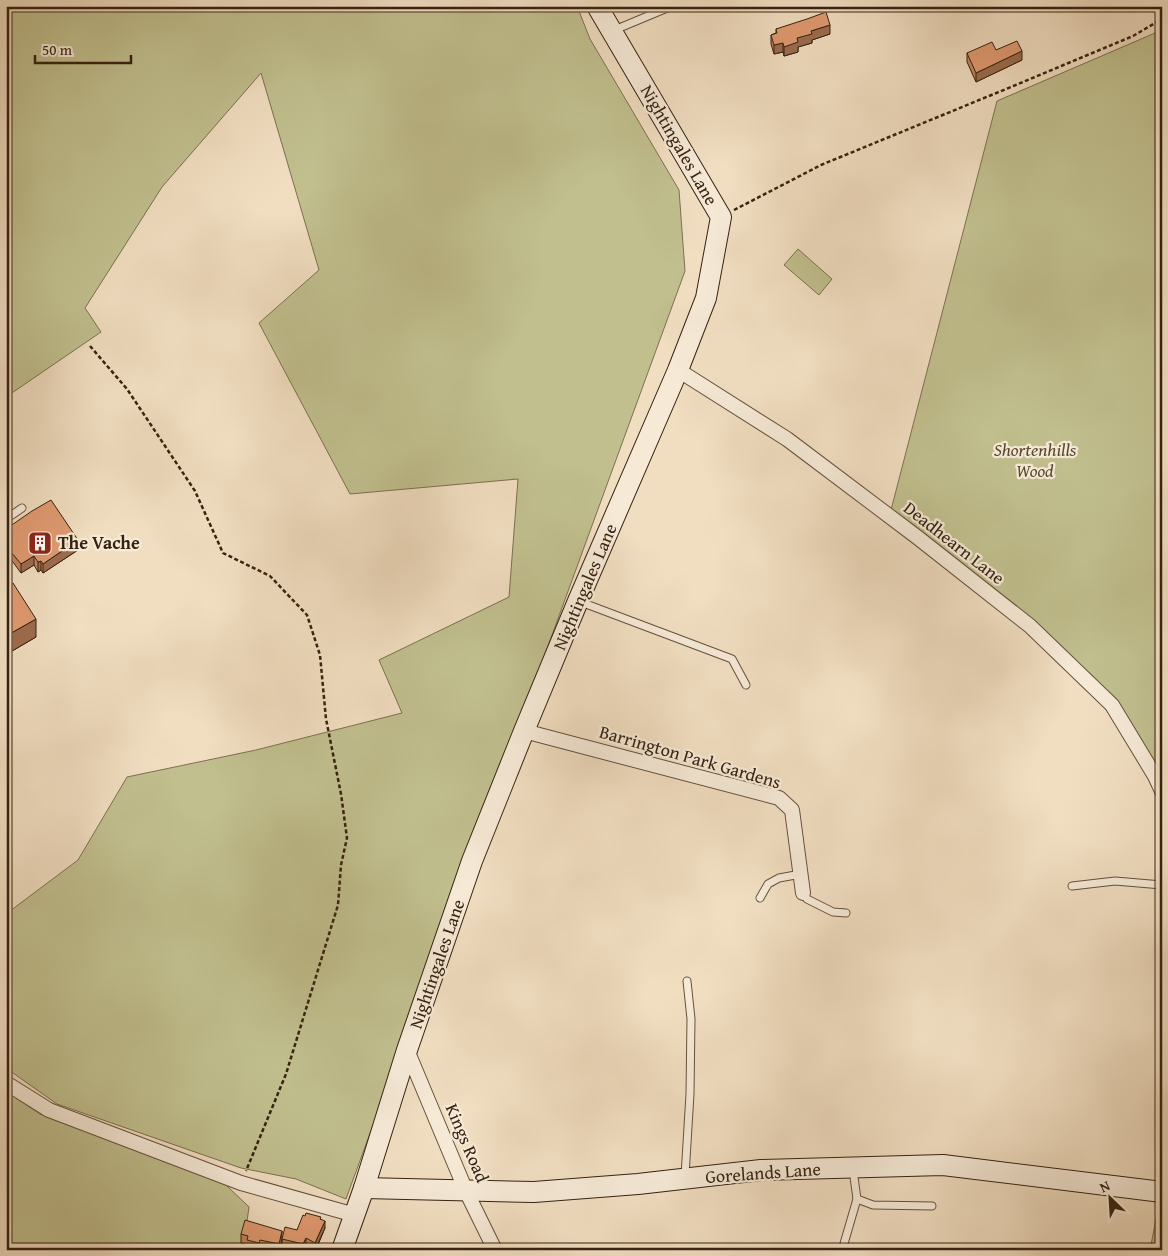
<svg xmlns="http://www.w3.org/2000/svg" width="1168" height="1256" viewBox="0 0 1168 1256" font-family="'Gentium Book Plus',serif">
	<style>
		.green { fill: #c1bf8e; stroke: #7c7050 }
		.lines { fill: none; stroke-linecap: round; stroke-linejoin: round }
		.lane-casing { stroke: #65513d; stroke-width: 9 }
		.street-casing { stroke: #65513d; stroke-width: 16 }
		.secondary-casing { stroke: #362211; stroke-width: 22 }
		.path { stroke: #362211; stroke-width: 2.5; stroke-dasharray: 4 2.5; stroke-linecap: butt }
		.lane { stroke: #f6ead7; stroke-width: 7 }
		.street { stroke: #f6ead7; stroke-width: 14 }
		.secondary { stroke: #f6ead7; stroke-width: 20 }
		.wall { fill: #c18460; stroke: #362211 }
		.shaded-wall { fill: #9d6c4e; stroke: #362211 }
		.building { fill: #e09a70; stroke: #362211 }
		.labels { text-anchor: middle; stroke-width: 4.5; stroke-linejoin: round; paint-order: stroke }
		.street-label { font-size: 18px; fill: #362211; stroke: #f6ead7 }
		.park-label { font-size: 18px; font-style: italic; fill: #594930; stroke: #f6ead7 }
		.poi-label { font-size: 18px; font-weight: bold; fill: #362211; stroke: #f6ead7; text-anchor: start }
	</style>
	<rect width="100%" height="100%" fill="#f1dec1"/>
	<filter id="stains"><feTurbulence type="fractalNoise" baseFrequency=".004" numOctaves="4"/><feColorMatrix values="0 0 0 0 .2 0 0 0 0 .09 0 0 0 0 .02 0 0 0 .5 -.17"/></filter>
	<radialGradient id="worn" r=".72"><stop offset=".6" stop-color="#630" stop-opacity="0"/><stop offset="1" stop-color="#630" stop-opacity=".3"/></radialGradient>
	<g class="green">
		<path d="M6,6H577L590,39L679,190L685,271L346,1199L296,1179L241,1168L57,1104L6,1068V914L78,860L127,777L256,750L402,713L379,660L509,597L518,479L350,494L259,323L319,270L261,73L162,187L85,308L101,332L6,397Z"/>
		<path d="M1162,30V779L1117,705L891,510L997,101Z"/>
		<path d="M798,249L832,279L819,295L784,265Z"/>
		<path d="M6,1091L40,1114L225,1184L249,1207L243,1250H6Z"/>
		<path d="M1158,1209L1162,1211V1250H1150Z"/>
	</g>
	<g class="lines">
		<g class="lane-casing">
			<g id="lane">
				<path d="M612,31L672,6"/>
				<path d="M6,519L22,508"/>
				<path d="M578,601L732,659L746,685"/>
				<path d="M1072,886L1115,881L1162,885"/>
				<path d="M803,893L807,899L833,912L846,913"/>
				<path d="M760,898L768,884L779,878L801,874"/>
				<path d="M685,1176L690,1094L691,1019L687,981"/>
				<path d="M857,1199L873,1205L932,1206"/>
				<path d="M843,1247L857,1199L853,1170"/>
			</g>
		</g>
		<g class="street-casing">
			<g id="street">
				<path d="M678,370L787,439L917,537L1030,626L1112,705L1155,776L1162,791"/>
				<path d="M524,731L779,798L792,810L803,893"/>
				<path d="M407,1050L466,1191L495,1250"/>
				<path d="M6,1083L49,1110L241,1183L355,1215"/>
			</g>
		</g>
		<g class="secondary-casing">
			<g id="secondary">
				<path d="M364,1188L534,1192L638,1184L761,1170L943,1165L1162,1192"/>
				<path d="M342,1250L364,1188L407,1050L472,861L524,731L578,601L678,370L706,298L721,217L597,6"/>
			</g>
		</g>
		<g class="path">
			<path d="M734,210L821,165L1006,89L1133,36L1162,19"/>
			<path d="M90,346L127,389L195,491L223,553L270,576L307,615L320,655L326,719L341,794L347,838L341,865L338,905L286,1074L246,1171"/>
		</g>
		<use href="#lane" class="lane"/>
		<use href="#street" class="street"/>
		<use href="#secondary" class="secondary"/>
	</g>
	<g class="wall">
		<path d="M776,29L830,34L812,40V43L798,47V52L784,56L783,52L774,54L771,44V35L776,33Z"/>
		<path d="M996,50L1022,60L976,82L967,62V53Z"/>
		<path d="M6,529L78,550L43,573L41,570L38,572L34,565L21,573L7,554Z"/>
		<path d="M6,588L36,637L7,654L6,656Z"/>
		<path d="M321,1219L325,1228L316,1250H314L306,1246L304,1250H294L282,1247V1239L297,1230Z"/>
		<path d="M241,1234L282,1240L280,1250L247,1249V1245L241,1243Z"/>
	</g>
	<g class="shaded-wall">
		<path d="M830,25V34L812,40V43L798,47V52L784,56V47L797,38L811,31Z"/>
		<path d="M783,43V52L774,54V45Z"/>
		<path d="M1022,51V60L976,82V73Z"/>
		<path d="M78,540V550L43,573V564Z"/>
		<path d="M34,556V565L21,573V564Z"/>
		<path d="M41,561V570L38,572V562Z"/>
		<path d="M36,619V637L7,654L6,656V636Z"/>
		<path d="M325,1221V1228L315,1250V1243Z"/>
		<path d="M282,1231V1240L280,1250H279V1244Z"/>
		<path d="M306,1238V1246L304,1250H303V1244Z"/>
	</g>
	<g class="building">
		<path d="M826,12L830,25L811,31L812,34L797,38L798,42L784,47L783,43L774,45L771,35L777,33L776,29L807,19Z"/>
		<path d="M1017,41L1022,51L976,73L967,53L992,42L996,50Z"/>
		<path d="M51,500L78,540L43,564L41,561L38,562L34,556L21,564L6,546V529L32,511Z"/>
		<path d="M13,583L36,619L6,636V616L12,612L6,603V588Z"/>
		<path d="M306,1213L321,1217L320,1219L325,1221L315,1243L306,1238L303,1244L282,1239L285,1227L297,1230L303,1215L305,1216Z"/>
		<path d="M245,1220L282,1231L279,1244L260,1240L259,1243L247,1240L248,1236L241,1234Z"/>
	</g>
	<defs>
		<g id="building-square" transform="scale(1.25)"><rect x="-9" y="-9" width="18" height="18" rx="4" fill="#8f2418" stroke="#f6ead7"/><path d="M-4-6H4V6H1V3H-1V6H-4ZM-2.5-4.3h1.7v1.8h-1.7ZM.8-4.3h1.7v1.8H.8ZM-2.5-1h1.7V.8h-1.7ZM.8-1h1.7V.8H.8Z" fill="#fff"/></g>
	</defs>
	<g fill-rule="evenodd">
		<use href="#building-square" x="40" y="543"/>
	</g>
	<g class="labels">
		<g class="street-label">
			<text transform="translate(679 145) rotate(60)" y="6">Nightingales Lane</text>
			<text transform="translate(954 543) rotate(38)" y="6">Deadhearn Lane</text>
			<text transform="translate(585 587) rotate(-67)" y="6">Nightingales Lane</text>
			<text transform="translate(690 757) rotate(16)" y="6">Barrington Park Gardens</text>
			<text transform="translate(437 964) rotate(-71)" y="6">Nightingales Lane</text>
			<text transform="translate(467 1143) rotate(67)" y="6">Kings Road</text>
			<text transform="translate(763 1173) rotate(-4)" y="6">Gorelands Lane</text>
		</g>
		<g class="park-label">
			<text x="1035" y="456">Shortenhills<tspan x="1035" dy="21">Wood</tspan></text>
		</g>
		<g class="poi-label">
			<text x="58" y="549">The Vache</text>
		</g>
	</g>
	<rect width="1168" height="1256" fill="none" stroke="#f1dec1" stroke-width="25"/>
	<rect x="8" y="8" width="1153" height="1241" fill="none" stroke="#362211" stroke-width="2.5"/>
	<rect x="12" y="12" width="1143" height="1231" fill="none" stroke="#362211"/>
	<g transform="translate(1110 1198) rotate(335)" stroke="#f6ead7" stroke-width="4" paint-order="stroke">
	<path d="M0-4L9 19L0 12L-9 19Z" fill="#362211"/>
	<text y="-8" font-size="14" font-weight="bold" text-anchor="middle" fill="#362211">N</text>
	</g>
	<path d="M35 55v8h96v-8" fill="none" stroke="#362211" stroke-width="2.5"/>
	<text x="42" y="55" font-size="15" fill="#362211" stroke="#f6ead7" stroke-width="4" paint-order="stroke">50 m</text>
	<rect width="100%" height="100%" filter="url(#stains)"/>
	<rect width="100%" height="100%" fill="url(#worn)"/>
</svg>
